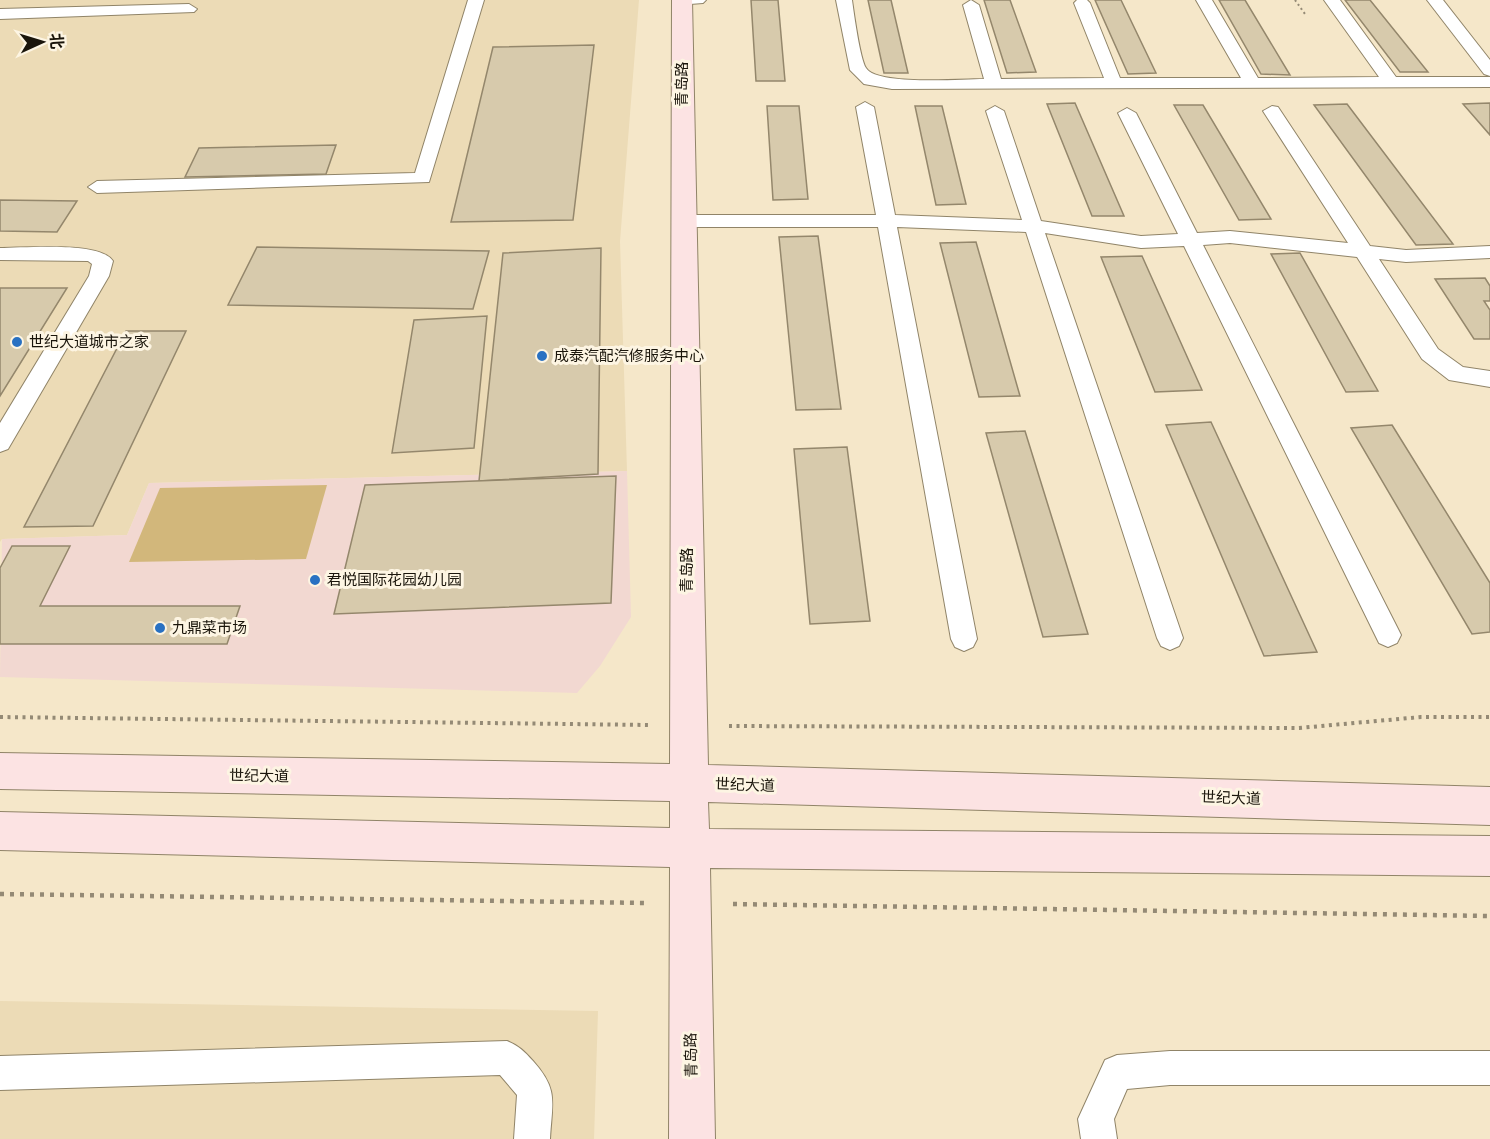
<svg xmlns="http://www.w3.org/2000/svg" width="1490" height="1139" viewBox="0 0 1490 1139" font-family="'DM Sans','Noto Sans SC',sans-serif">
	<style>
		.built { fill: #ecdbb6 }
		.education { fill: #f2d8d1 }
		.green { fill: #d2b77b }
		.building { fill: #d7caac; stroke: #94876c; stroke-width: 1.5 }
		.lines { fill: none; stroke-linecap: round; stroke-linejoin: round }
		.lane-casing { stroke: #908468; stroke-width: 2 }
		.secondary-casing { stroke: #908468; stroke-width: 2 }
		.path-far2 { stroke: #948a75; stroke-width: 2; stroke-dasharray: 2 3; stroke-linecap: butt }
		.path-far1 { stroke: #948a75; stroke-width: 4; stroke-dasharray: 3 4.5; stroke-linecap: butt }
		.path { stroke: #948a75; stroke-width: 4.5; stroke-dasharray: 4 6; stroke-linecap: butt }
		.lane { fill: #fff; fill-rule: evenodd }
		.secondary { fill: #fce3e3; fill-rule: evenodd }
		.poi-dot { fill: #2971c2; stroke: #fdf5e3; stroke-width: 2 }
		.labels { text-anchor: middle; stroke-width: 6; stroke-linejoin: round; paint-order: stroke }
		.street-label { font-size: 15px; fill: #1a150b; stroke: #fdf5e3 }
		.poi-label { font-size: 15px; fill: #1a150b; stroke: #fdf5e3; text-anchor: start }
	</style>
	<rect width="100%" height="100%" fill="#f5e7c9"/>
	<g class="built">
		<path d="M0,0H639L620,241L627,471L149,483L127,535L2,539L0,542Z"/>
		<path d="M0,1001L598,1011L594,1139H0Z"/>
	</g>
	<path class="education" d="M627,471L631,617L600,666L577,693L0,677L2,539L127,535L149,483Z"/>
	<path class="green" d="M327,485L306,559L129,562L160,488Z"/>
	<g class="building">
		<path d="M751,0H778L785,81H756Z"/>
		<path d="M868,0H891L908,73H884Z"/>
		<path d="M984,0H1010L1036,72L1007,73Z"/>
		<path d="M1095,0H1121L1156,73L1128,74Z"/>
		<path d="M1219,0H1245L1290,75L1261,74Z"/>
		<path d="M1345,0H1370L1428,72H1400Z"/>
		<path d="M594,45L573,220L451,222L493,47Z"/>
		<path d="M1075,103L1124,216H1092L1047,104Z"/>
		<path d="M1490,103V135L1463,104Z"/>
		<path d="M1347,104L1453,244L1416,245L1314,105Z"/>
		<path d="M1174,105H1203L1271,219L1239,220Z"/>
		<path d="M767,106H799L808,199L773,200Z"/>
		<path d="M915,106H942L966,204L936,205Z"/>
		<path d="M336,145L326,174L185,177L199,148Z"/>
		<path d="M0,200L77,201L57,232L0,231Z"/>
		<path d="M818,236L841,409L796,410L779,237Z"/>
		<path d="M976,242L1020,396L979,397L940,243Z"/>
		<path d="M257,247L489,251L473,309L228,305Z"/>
		<path d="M601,248L598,474L479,481L503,253Z"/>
		<path d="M1300,253L1378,391L1346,392L1271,254Z"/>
		<path d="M1142,256L1202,390L1155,392L1101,257Z"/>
		<path d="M1485,278L1490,286V301H1484L1490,310V339H1474L1435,279Z"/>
		<path d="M0,288H67L0,396Z"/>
		<path d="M487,316L474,448L392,453L414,320Z"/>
		<path d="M126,331H186L93,526L24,527Z"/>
		<path d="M1211,422L1317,652L1264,656L1166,425Z"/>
		<path d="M1392,425L1490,583V632L1472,634L1351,428Z"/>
		<path d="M1025,431L1088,634L1043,637L986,433Z"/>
		<path d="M847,447L870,621L810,624L794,449Z"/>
		<path d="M616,476L611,603L334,614L365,485Z"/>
		<path d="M12,546H70L40,606H240L227,644H0V568Z"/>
	</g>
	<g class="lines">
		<g class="lane-casing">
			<g id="lane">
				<path d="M468,0H484L429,182L97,193L88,187L97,181L415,173Z"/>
				<path d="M676,0H706L703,3L677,5Z"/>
				<path d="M836,0H852C854,14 860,59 866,68C877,86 963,79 984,79L963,5L971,0L979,5L1001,79L1104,78L1074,3L1077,0H1087L1090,3L1120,78H1241L1196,0H1212L1258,78L1379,77L1324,0H1340L1396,77H1490V87L892,89L864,84L850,70Z"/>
				<path d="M1427,0H1443L1490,60V76L1484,74Z"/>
				<path d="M189,4L197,9L194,12L0,19V9Z"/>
				<path d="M865,102L874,107L895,215L1022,220L986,111L995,106L1004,111L1041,221L1141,236L1178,234L1118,113L1127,108L1136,113L1197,233L1230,231L1348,243L1263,111L1272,106L1278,107L1370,246L1406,250L1490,246V258L1406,262L1379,259L1438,349L1463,367L1490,371V387L1449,380L1422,359L1357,257L1230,243L1203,245L1397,627L1401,635L1397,643L1388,647L1379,643L1184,246L1141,248L1045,233L1183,638L1179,646L1170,650L1161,646L1157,638L1026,232L897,227L977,639L973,647L964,651L955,647L951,639L878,227H684L674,221L684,215H876L856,107Z"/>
				<path d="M0,248C24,248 100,241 113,261L109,276L8,449L0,452V423L89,276L92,264L88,261L0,260Z"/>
				<path d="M507,1041C519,1046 524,1051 533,1061C559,1090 552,1102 550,1139H514L517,1095L500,1075L0,1090V1056Z"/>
				<path d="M1170,1051H1490V1085H1170L1127,1089L1114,1119L1117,1139H1081L1078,1119L1105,1060L1117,1055Z"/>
			</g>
		</g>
		<g class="secondary-casing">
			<path id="secondary" d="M672,0H692L708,765L1490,787V825L708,802L709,829L1490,836V876L710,868L715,1139H669L670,867L0,850V812L670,828V801L0,789V753L670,764Z"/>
		</g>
		<path class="path-far2" d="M1295,0L1305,14"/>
		<g class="path-far1">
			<path d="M0,717L650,725"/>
			<path d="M729,726L1299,728L1421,717H1490"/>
		</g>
		<g class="path">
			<path d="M0,894L647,903"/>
			<path d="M733,904L1490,916"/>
		</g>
		<use href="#lane" class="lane"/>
		<use href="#secondary" class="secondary"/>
	</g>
	<g class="poi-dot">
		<circle cx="17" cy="342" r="6"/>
		<circle cx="542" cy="356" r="6"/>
		<circle cx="315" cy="580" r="6"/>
		<circle cx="160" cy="628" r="6"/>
	</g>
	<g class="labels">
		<g class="street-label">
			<text transform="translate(682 84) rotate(-90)" y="5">青岛路</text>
			<text transform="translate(687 570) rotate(-90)" y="5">青岛路</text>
			<text transform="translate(259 776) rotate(1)" y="5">世纪大道</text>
			<text transform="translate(745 785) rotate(2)" y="5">世纪大道</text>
			<text transform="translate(1231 798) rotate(2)" y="5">世纪大道</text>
			<text transform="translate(691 1055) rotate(-91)" y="5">青岛路</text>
		</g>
		<g class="poi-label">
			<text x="29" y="347">世纪大道城市之家</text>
			<text x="554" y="361">成泰汽配汽修服务中心</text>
			<text x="327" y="585">君悦国际花园幼儿园</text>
			<text x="172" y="633">九鼎菜市场</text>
		</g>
	</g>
	<g transform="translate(42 42) rotate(86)" stroke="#fdf5e3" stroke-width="4.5" paint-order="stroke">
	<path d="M0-4.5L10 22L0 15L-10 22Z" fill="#1a150b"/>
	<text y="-9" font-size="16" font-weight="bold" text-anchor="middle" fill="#1a150b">北</text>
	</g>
</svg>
